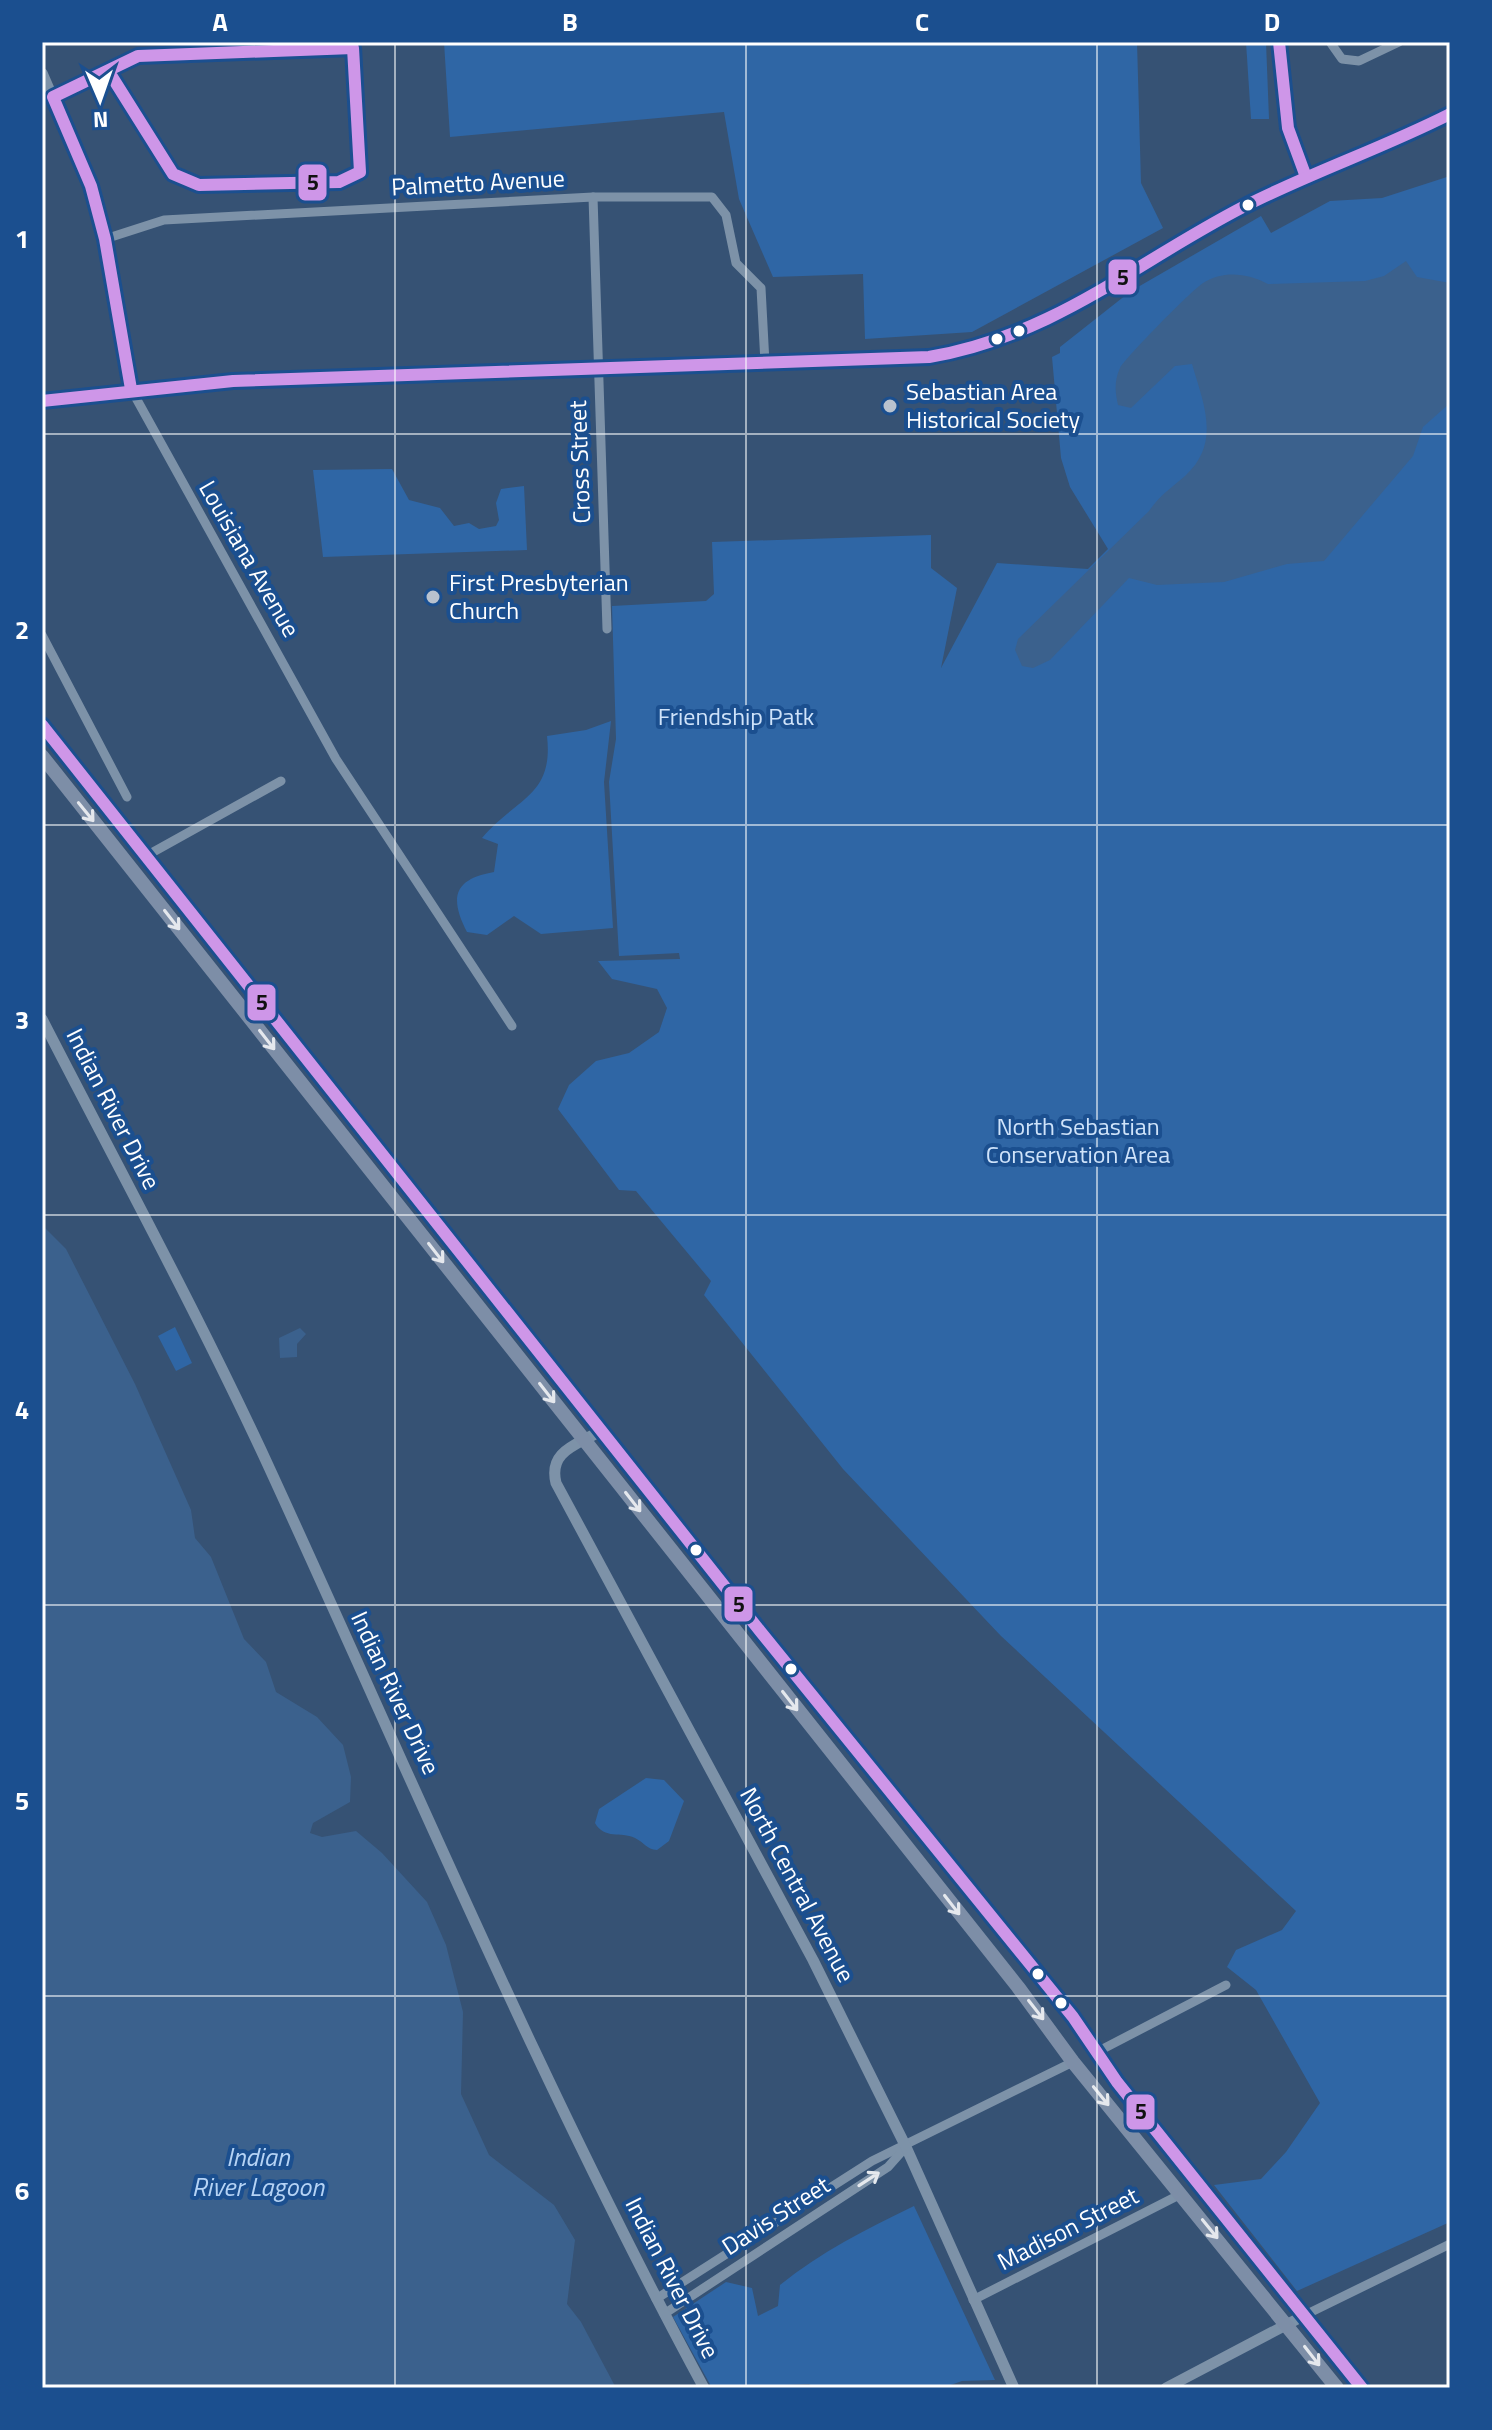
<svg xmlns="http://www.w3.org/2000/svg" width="1492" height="2430" viewBox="0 0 1492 2430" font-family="'Titillium Web',sans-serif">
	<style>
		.green { fill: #2f66a5 }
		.water { fill: #3b618d }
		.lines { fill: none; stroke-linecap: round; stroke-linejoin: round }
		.minor { stroke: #7d92a8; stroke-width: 9 }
		.tertiary { stroke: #7d92a8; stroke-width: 11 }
		.primary { stroke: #7d8ea7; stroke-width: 14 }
		.bus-1-casing { stroke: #1b4f8f; stroke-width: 18 }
		.bus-1 { stroke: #ce96e8; stroke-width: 12 }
		.oneway { stroke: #e5e8ed }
		.oneway2 { stroke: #e5e9ee }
		.grid { fill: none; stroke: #fff; stroke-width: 2; stroke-opacity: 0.55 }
		.bus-dot { fill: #fff; stroke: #1b4f8f; stroke-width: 3 }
		.poi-dot { fill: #b9c2ce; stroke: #1b4f8f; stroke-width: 3 }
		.labels { text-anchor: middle; stroke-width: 8; stroke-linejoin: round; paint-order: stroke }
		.street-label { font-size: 24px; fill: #fff; stroke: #1b4f8f }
		.poi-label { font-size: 24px; fill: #fff; stroke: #1b4f8f; text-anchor: start }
		.park-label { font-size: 24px; fill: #cfe3fa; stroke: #1b4f8f }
		.water-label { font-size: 26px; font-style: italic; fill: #b5d3f5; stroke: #1b4f8f }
		.line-badge { stroke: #1b4f8f; stroke-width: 3 }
		.pale-badge-label { font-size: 22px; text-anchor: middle; font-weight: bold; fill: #111 }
		.neatline { fill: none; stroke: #fff; stroke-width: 3 }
		.grid-label { font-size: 26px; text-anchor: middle; font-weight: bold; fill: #fff }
	</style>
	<rect width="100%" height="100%" fill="#365274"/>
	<g class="green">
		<path d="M444,42H1137L1141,183L1163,228L972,332L865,339L863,274L773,277L739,199L724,112L450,137Z"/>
		<path d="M1246,42H1266L1269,119H1251Z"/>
		<path d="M1450,176V2222L1297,2291L1214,2185L1261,2179L1286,2152L1320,2103L1256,1990L1227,1967L1236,1950L1282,1930L1296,1911L1001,1636L843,1469L704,1295L711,1281L636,1191L619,1190L558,1109L569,1085L596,1061L629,1053L659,1032L667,1008L657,989L612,979L598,961L680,959L679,953L619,956L609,782L616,739L612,606L706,601L714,594L712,542L931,535V568L957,588L941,668L997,563L1088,569L1108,549L1070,487L1061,458L1052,357L1060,353V347L1131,291L1261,216L1271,233L1330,201L1382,198Z"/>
		<path d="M392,469L409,500L440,508L454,526L469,523L479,529L496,526L499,520L496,503L501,489L524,486L527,550L323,557L313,470Z"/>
		<path d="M611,721L604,782L613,928L541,934L514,916L487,935L467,932C449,897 454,879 494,872L498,844L482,838C515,798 554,797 547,736L586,730Z"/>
		<path d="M175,1327L192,1363L176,1371L158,1336Z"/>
		<path d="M646,1778L664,1780L684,1801L669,1841L657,1850C646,1849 645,1843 635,1838C620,1831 605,1840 595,1823L599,1809Z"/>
		<path d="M914,2206L995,2380L962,2381L942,2388H815L809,2384L712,2388L673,2317L726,2282L752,2288L758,2316L778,2306L780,2285C821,2252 866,2229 914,2206Z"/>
	</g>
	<g class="water">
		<path d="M1406,261L1417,277L1450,283V403L1423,427L1413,456L1324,561L1287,564L1224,582L1157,585L1129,578L1050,660L1033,668L1022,666L1015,650L1018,639L1149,511C1159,496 1171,488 1185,476C1221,443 1204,405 1192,364L1175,366L1131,408L1118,405C1115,392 1114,381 1120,368C1126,357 1191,291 1203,283C1223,270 1248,273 1268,284L1365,281L1384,276Z"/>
		<path d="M42,1225L66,1249L135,1384L191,1510L195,1538L211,1557L244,1639L266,1662L276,1692L317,1717L343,1745L351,1777L350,1802L313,1823L310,1833L322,1837L356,1831L382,1853L427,1902L446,1945L463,2012L461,2094L489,2155L554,2205L575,2240L567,2304L581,2322L616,2388H42Z"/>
		<path d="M300,1328L306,1334L297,1344V1357L280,1358L279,1338Z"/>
	</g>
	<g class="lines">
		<g class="minor">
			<path d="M1279,42C1281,91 1283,133 1306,177"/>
			<path d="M1330,42L1342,59L1359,61L1399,42"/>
			<path d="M53,97L138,56L353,48L360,172L339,182L199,185L173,174L109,72"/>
			<path d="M593,197L607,629"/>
			<path d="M105,239L164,220L593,197H712L726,215L736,263L761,288L765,363"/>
			<path d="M131,389L336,759L512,1026"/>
			<path d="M42,635L127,797"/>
			<path d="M146,856L281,781"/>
			<path d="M1095,2053L1226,1985"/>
			<path d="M656,2299L872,2161L1073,2062"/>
			<path d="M973,2300L1181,2194"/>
			<path d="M664,2314L888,2167L904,2149"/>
			<path d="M1305,2315L1450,2244"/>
		</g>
		<g class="tertiary">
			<path d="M42,73L91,186L105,239L131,389"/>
			<path d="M42,401L233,381L929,357C1047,346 1142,258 1245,206C1312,173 1384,149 1450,114"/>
			<path d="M42,1019C120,1171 202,1321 273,1476C413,1781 544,2092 704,2388"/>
			<path d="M602,1430C578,1445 548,1450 556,1483L813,1960L906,2147L1014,2388"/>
			<path d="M1166,2388L1305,2315"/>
		</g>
		<g class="primary">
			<path d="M42,725L760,1631L1073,2017L1117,2082L1362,2388"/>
			<path d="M42,756L1018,1987L1073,2062L1337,2388"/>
		</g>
		<g class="bus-1-casing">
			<g id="bus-1">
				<path d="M1279,42L1288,128L1306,177"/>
				<path d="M109,72L173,174L199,185L339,182L360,172L353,48L138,56L53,97L91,186L105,239L131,389"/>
				<path d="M42,401L233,381L929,357C1056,335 1134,263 1245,206C1312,172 1383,148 1450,114"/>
				<path d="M42,725L760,1631L1073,2017L1117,2082L1362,2388"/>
			</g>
		</g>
		<use href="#bus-1" class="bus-1"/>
	</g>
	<defs><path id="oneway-shaft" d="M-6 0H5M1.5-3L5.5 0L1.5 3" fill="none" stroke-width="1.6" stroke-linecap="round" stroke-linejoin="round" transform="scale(2)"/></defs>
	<g class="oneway">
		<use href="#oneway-shaft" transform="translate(86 812) rotate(51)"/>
		<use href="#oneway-shaft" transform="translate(172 920) rotate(52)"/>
		<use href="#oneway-shaft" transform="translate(267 1040) rotate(52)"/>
		<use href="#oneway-shaft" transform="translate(436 1253) rotate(52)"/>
		<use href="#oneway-shaft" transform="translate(547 1393) rotate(52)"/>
		<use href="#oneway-shaft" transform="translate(633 1502) rotate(52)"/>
		<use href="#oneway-shaft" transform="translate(790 1701) rotate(52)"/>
		<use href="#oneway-shaft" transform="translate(952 1905) rotate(52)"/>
		<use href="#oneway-shaft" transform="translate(1036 2010) rotate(52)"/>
		<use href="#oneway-shaft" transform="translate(1101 2096) rotate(51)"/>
		<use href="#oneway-shaft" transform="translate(1210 2229) rotate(51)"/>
		<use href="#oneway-shaft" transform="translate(1312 2356) rotate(52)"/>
	</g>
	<use class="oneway2" href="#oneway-shaft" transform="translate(869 2179) rotate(-33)"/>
	<path class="grid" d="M395,42V2388M746,42V2388M1097,42V2388M42,434H1450M42,825H1450M42,1215H1450M42,1605H1450M42,1996H1450"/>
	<g class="bus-dot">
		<circle cx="1248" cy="205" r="7"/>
		<circle cx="1019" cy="331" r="7"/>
		<circle cx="997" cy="339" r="7"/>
		<circle cx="696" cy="1550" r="7"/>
		<circle cx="791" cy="1669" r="7"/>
		<circle cx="1038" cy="1974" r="7"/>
		<circle cx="1061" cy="2003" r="7"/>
	</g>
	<g class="poi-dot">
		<circle cx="890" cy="406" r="8"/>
		<circle cx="433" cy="597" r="8"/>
	</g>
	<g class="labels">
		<g class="street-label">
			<text transform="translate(478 183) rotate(-3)" y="8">Palmetto Avenue</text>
			<text transform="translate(580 462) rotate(-92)" y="8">Cross Street</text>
			<text transform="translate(249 559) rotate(60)" y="8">Louisiana Avenue</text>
			<text transform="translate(113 1109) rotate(63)" y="8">Indian River Drive</text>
			<text transform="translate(395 1693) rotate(65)" y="8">Indian River Drive</text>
			<text transform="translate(797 1885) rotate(62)" y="8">North Central Avenue</text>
			<text transform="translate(776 2216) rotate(-33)" y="8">Davis Street</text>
			<text transform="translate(1068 2229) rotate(-27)" y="8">Madison Street</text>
			<text transform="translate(672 2278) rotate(63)" y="8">Indian River Drive</text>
		</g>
		<g class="poi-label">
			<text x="906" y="400">Sebastian Area<tspan x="906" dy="28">Historical Society</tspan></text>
			<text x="449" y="591">First Presbyterian<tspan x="449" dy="28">Church</tspan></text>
		</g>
		<g class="park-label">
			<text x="736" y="725">Friendship Patk</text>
			<text x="1078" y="1135">North Sebastian<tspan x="1078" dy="28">Conservation Area</tspan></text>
		</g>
		<g class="water-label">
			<text x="258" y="2166">Indian<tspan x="258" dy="30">River Lagoon</tspan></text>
		</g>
	</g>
	<g class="line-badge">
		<rect x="297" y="163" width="31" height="39" rx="8" fill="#ce96e8"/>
		<rect x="1107" y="258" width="31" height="38" rx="8" fill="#ce96e8"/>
		<rect x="246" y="983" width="31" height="39" rx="8" fill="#ce96e8"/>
		<rect x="723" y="1585" width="31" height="38" rx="8" fill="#ce96e8"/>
		<rect x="1125" y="2093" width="31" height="38" rx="8" fill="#ce96e8"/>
	</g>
	<g class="pale-badge-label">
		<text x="313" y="190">5</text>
		<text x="1123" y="285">5</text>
		<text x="262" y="1010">5</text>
		<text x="739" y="1612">5</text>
		<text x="1141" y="2119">5</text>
	</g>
	<rect width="1492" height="2430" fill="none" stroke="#1b4f8f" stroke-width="88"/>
	<g transform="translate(100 100) rotate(178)" stroke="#1b4f8f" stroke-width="6" paint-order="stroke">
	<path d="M0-6L14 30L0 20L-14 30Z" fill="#ffffff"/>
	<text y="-12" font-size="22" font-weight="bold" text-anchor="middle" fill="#ffffff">N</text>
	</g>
	<rect x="44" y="44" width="1404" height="2342" class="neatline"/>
	<g class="grid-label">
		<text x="220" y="31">A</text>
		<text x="570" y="31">B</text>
		<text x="922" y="31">C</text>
		<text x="1272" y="31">D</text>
		<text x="22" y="248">1</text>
		<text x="22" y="639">2</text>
		<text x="22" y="1029">3</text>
		<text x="22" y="1419">4</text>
		<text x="22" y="1810">5</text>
		<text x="22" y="2200">6</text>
	</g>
</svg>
